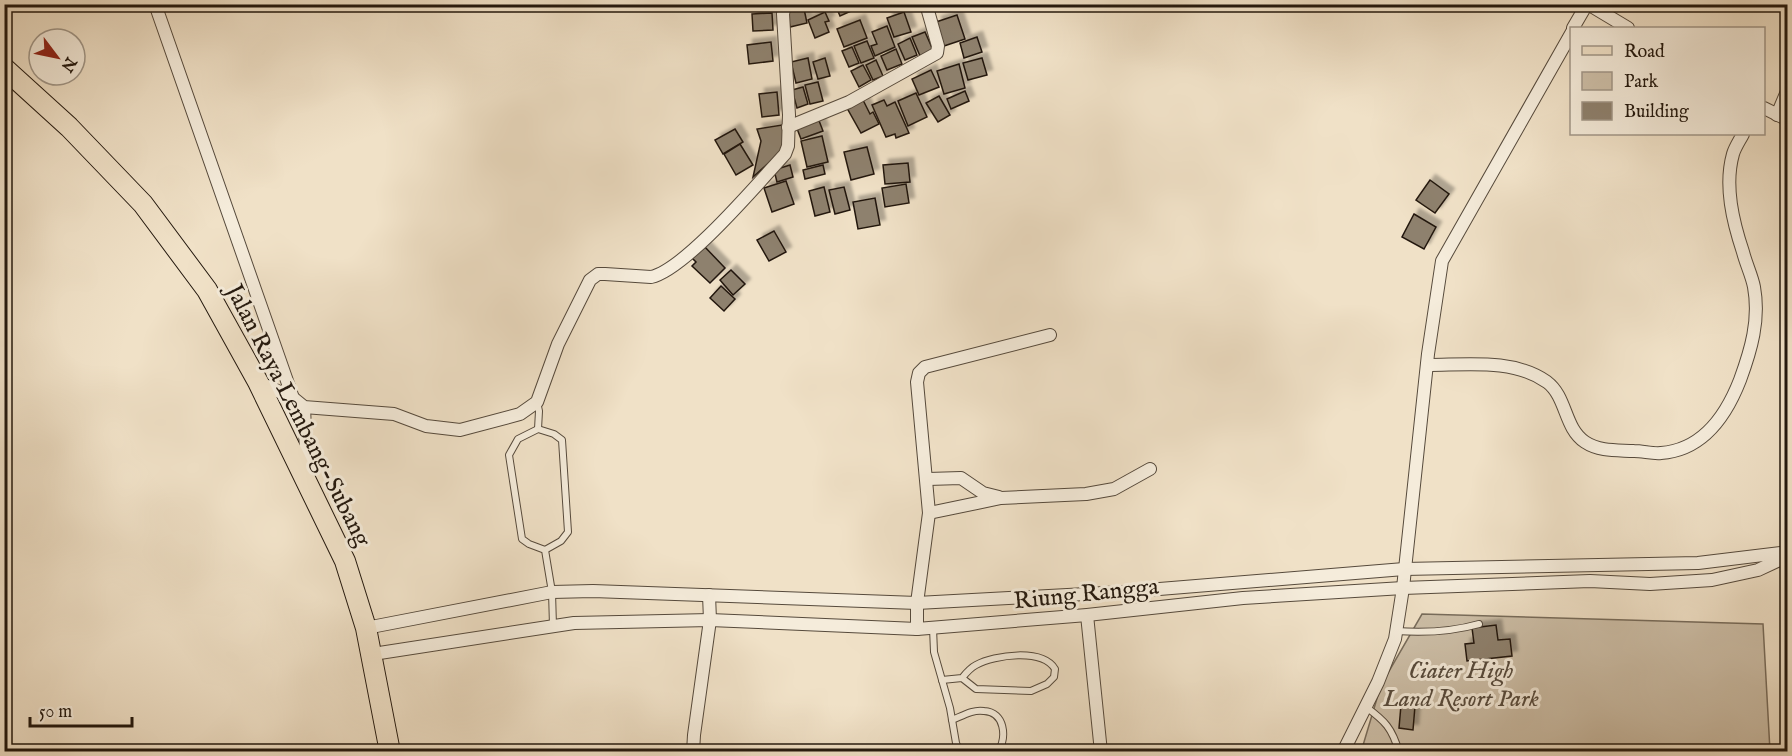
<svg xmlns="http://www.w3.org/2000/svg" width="1792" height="756" viewBox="0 0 1792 756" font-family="'IM FELL English',serif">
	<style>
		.green { fill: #cdbfa8; stroke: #786c5b; stroke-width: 1.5 }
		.building { fill: #8e816e; stroke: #23180e; stroke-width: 1.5; filter: url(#shadow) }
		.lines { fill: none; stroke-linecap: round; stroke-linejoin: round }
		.lane-casing { stroke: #564a3c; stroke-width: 8 }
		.street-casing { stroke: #564a3c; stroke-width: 14 }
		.primary-casing { stroke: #23180e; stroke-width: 22 }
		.lane { stroke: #f5ecdb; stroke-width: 6 }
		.street { stroke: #f5ecdb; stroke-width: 12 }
		.primary { stroke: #f0e1c7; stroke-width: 20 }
		.labels { text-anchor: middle; stroke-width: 6; stroke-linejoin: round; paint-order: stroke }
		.street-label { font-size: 24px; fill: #23180e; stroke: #f5ecdb }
		.park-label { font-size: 24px; font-style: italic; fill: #564a3c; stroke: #f5ecdb }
	</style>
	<defs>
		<filter id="shadow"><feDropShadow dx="5.5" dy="-5.5" stdDeviation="1.5" flood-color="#0004"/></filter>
	</defs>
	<rect width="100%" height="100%" fill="#f0e1c7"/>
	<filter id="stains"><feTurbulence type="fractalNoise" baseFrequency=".00333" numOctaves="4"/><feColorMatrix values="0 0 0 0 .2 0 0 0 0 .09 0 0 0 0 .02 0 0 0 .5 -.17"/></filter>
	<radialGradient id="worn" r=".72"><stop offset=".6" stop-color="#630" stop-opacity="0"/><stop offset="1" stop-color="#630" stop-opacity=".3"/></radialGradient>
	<path class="green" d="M1422,614L1763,624L1770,751L1361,752L1381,685Z"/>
	<g class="building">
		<path d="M803,4L807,23L790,27L786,8Z"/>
		<path d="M835,4H856L858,8L840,16Z"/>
		<path d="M959,4H977L962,11Z"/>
		<path d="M825,12L829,21L825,22L829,32L815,38L808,20Z"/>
		<path d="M904,12L911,32L894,37L887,18Z"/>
		<path d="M772,13L773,30L753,31L752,14Z"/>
		<path d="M957,15L965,39L944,46L936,22Z"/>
		<path d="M860,20L867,38L844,47L837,29Z"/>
		<path d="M887,26L895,47L875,56L871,46L877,44L872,32Z"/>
		<path d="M925,32L933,50L920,56L912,37Z"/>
		<path d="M977,37L982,52L964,58L960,43Z"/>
		<path d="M910,38L917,55L905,60L898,44Z"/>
		<path d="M867,41L874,58L861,63L854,46Z"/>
		<path d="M771,42L773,61L749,64L747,45Z"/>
		<path d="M852,47L859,63L849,67L842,51Z"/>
		<path d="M896,49L902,64L887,70L881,56Z"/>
		<path d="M808,58L812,79L796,83L791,62Z"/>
		<path d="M825,58L830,76L818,79L813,62Z"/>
		<path d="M982,58L987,75L968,80L963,63Z"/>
		<path d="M876,60L883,76L873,80L866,65Z"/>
		<path d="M959,64L965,88L944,94L937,71Z"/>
		<path d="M863,65L871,80L859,87L851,71Z"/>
		<path d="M931,70L939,87L919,95L912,79Z"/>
		<path d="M818,82L823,101L810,104L805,85Z"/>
		<path d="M803,87L808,104L797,108L792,90Z"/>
		<path d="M965,91L969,101L951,109L947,99Z"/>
		<path d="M777,92L779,115L762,117L759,94Z"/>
		<path d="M916,93L927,117L908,126L898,101Z"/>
		<path d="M939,96L950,115L938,122L926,103Z"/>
		<path d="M863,100L870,114L873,112L879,124L861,133L847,108Z"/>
		<path d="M884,100L887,106L895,102L909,133L896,138L895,134L886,137L872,105Z"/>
		<path d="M818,118L823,131L801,139L796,126Z"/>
		<path d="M782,125L785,143L783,150L753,177L761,141L757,129Z"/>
		<path d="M735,129L743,142L723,154L715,140Z"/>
		<path d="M822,136L828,162L807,167L801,141Z"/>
		<path d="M740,144L753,165L736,175L724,154Z"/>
		<path d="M867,147L874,174L851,180L844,152Z"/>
		<path d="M908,163L910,182L885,184L883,165Z"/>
		<path d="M790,165L793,177L777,182L774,170Z"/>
		<path d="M823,165L825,174L805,179L803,170Z"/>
		<path d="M1430,180L1449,194L1435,213L1416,200Z"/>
		<path d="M786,181L794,204L772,212L764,188Z"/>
		<path d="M906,184L909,203L885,207L882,188Z"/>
		<path d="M824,187L830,212L815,216L809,191Z"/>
		<path d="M844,187L850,210L835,214L829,190Z"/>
		<path d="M875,198L880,225L858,229L853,202Z"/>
		<path d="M1414,214L1436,227L1424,249L1402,237Z"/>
		<path d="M774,231L786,252L769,261L757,240Z"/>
		<path d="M703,245L725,268L710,283L692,266L696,262L691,257Z"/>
		<path d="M731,270L745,284L733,295L720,280Z"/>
		<path d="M721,286L735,299L724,311L710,298Z"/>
		<path d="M1496,625L1498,640L1510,639L1512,656L1467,661L1465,644L1474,643L1472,628Z"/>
		<path d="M1401,705L1415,706L1413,730L1399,728Z"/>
	</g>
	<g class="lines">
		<g class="lane-casing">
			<g id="lane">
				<path d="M537,402L539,411L538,429"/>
				<path d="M545,550L561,541L568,532L562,440L554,434L538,429L518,439L509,455L522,539L529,544L545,550L552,592L553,626"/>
				<path d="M933,628L934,652L950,708L956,743L960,752"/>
				<path d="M1396,631C1425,633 1451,632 1479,624"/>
				<path d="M942,680L962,678C966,673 970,668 976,665C995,655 1042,648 1055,669L1054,677L1047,684L1031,691L976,689L962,678"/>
				<path d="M1366,707C1385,721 1392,728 1399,752"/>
				<path d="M952,720C962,716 973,709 984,711C1005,712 1007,737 998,752"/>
			</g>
		</g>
		<g class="street-casing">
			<g id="street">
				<path d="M155,4L293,398"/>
				<path d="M1588,4L1628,28"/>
				<path d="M1573,28L1587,4"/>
				<path d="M1764,108L1788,120"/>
				<path d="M1777,115L1788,89"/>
				<path d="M788,127L849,102L937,53L938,46L926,4"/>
				<path d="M1427,365C1466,365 1513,358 1547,382C1567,397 1564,428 1585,442C1600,452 1618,450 1634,451C1643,451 1653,454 1661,453C1703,450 1726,416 1740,380C1751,350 1760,320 1754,287C1752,276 1746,264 1743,252C1733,222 1724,186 1733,154C1735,147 1740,140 1743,134"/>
				<path d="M258,382L293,398L304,407L394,414L426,426L460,430L520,414L537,402L558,344L590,280L598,274H605L651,277C685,270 759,182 785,154L788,146L789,115L783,14L785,4"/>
				<path d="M304,407L307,475"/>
				<path d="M928,479L961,478L983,493L999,497"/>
				<path d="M929,513L1001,498L1086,494L1114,489L1150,469"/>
				<path d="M1087,615L1101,752"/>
				<path d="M366,628L552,592L593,591L917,603L1123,592L1404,569L1698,563L1788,552"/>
				<path d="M917,629V603L929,513L917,382L919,373L925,367L1050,335"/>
				<path d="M373,654L574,623L710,620L917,629L1087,615L1243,598L1403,588L1590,581L1650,584L1712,580L1758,570L1788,556"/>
				<path d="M693,752L694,735L710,620L709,595"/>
				<path d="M1343,752L1378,682L1395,639L1403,588L1428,354L1442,261L1572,32"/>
			</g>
		</g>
		<g class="primary-casing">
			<path id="primary" d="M4,68L69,127L143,204L207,290L258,382L345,561L366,628L390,752"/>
		</g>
		<use href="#lane" class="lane"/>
		<use href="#street" class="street"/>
		<use href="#primary" class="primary"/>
	</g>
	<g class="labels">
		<g class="street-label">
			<text transform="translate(299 415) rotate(63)" y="8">Jalan Raya Lembang-Subang</text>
			<text transform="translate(1086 593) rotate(-6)" y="8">Riung Rangga</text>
		</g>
		<g class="park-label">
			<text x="1461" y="678">Ciater High<tspan x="1461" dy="28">Land Resort Park</tspan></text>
		</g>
	</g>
	<rect width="1792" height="756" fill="none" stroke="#f0e1c7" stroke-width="24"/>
	<rect x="6" y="6" width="1780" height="744" fill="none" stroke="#23180e" stroke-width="3"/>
	<rect x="12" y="12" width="1768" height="732" fill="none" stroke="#23180e" stroke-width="1.5"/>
	<rect x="1570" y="27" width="195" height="108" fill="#f5ecdb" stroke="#a19789" stroke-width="1.5"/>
	<rect x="1582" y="46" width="30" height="9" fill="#f0e1c7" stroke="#a19789" stroke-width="1.5"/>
	<text x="1624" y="57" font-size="18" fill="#23180e">Road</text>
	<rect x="1582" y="72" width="30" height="18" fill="#cdbfa8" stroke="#a19789" stroke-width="1.5"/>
	<text x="1624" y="87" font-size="18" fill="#23180e">Park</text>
	<rect x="1582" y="102" width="30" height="18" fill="#8e816e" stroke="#a19789" stroke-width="1.5"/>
	<text x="1624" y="117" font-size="18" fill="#23180e">Building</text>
	<g transform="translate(57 57) rotate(122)"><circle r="28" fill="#f5ecdb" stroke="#a19789" stroke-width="1.5"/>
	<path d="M0-4.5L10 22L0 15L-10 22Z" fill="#8f2418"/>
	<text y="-9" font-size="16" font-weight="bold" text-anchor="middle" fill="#23180e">N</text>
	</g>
	<path d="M30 717v9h102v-9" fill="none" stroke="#23180e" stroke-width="3"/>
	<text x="39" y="717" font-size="18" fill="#23180e" stroke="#f5ecdb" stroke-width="4.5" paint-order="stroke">50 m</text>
	<rect width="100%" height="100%" filter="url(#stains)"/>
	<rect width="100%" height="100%" fill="url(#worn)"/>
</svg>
